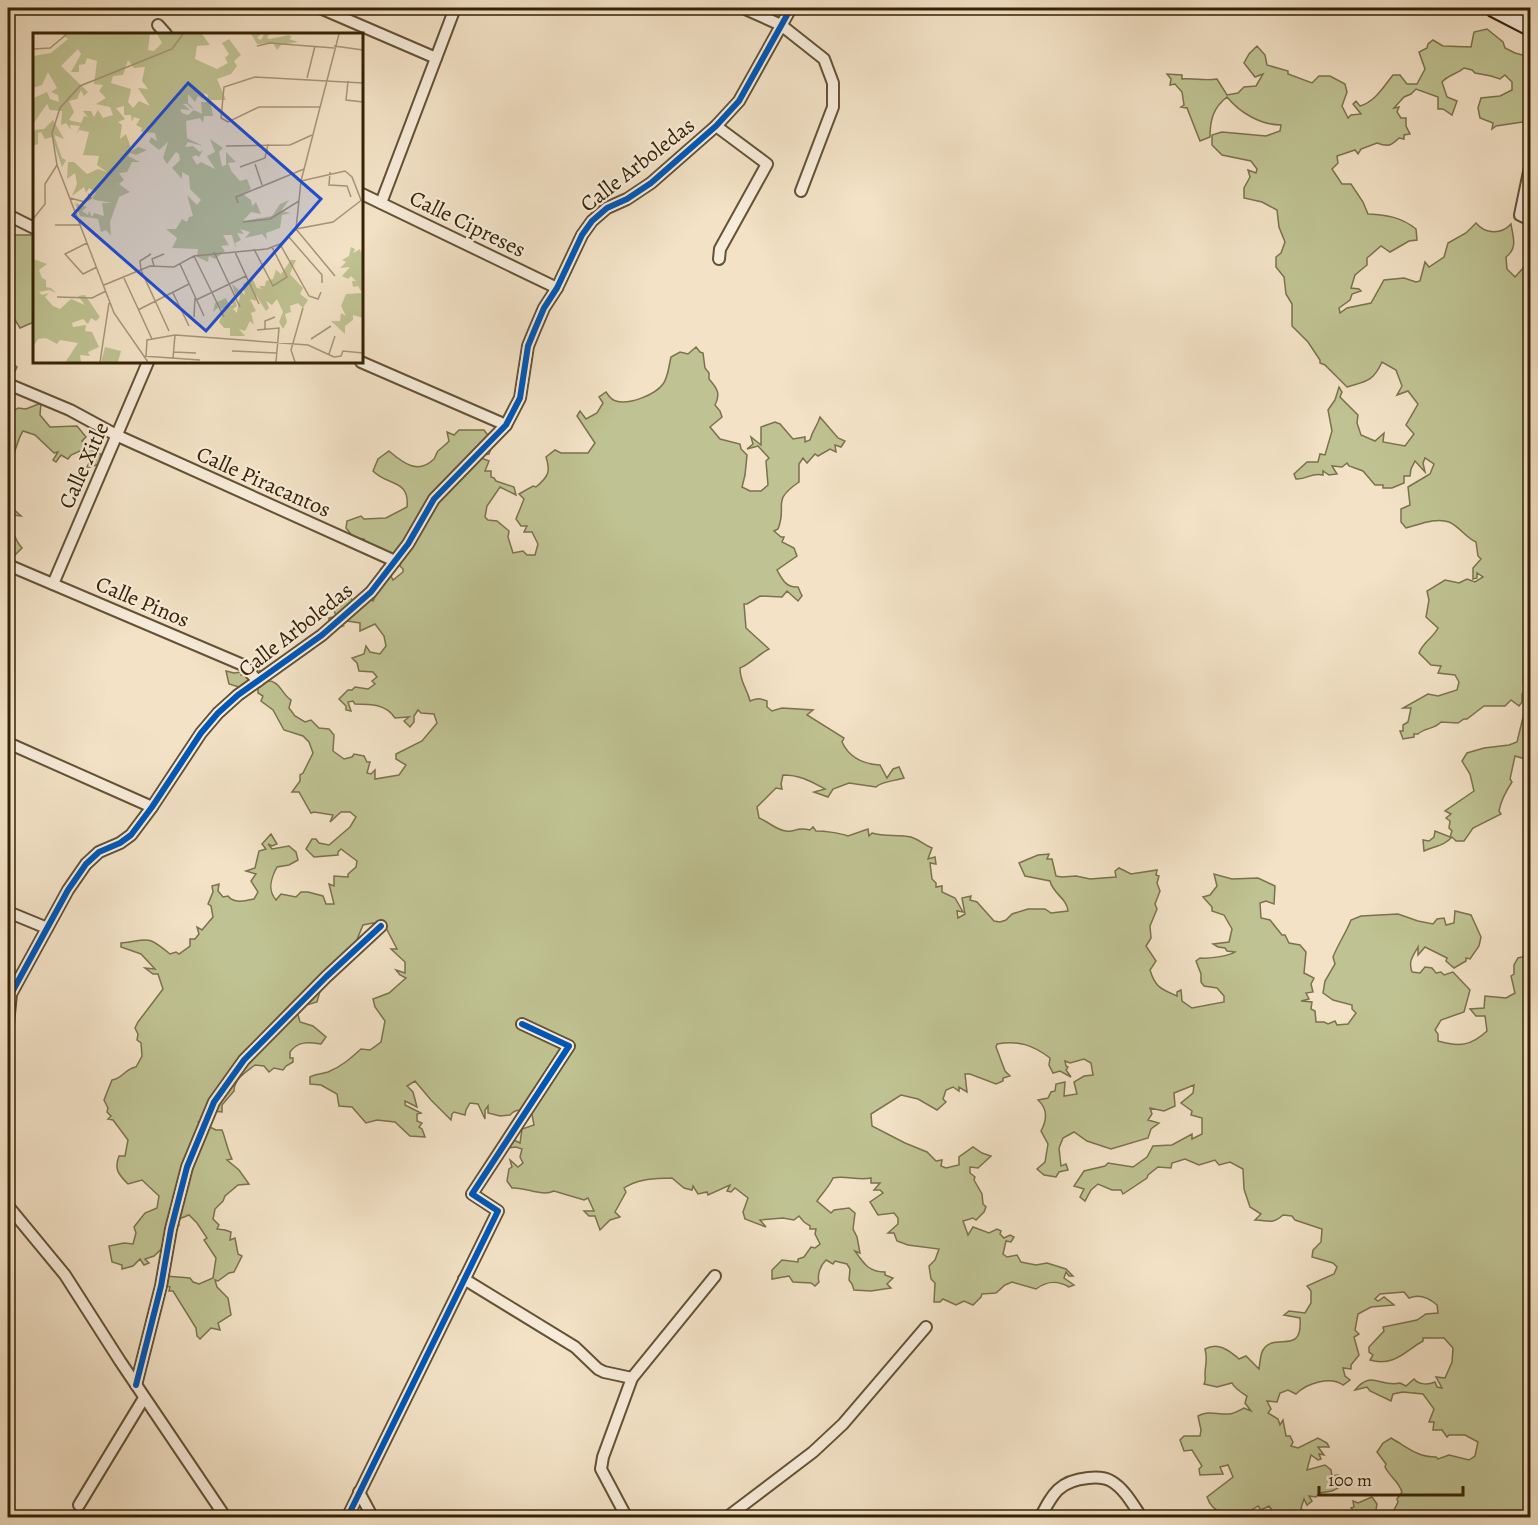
<svg xmlns="http://www.w3.org/2000/svg" width="1538" height="1525" viewBox="0 0 1538 1525" font-family="Alegreya,serif">
	<style>
		.green { fill: #bfc292; stroke: #7a724c; stroke-width: 1.5 }
		.lines { fill: none; stroke-linecap: round; stroke-linejoin: round }
		.street-casing { stroke: #645235; stroke-width: 14 }
		.secondary-casing { stroke: #352205; stroke-width: 20 }
		.street { stroke: #f7ecda; stroke-width: 10 }
		.secondary { stroke: #f7ecda; stroke-width: 16 }
		.cycleway-casing { stroke: #f7ecda; stroke-width: 10 }
		.cycleway { stroke: #0057b8; stroke-width: 6 }
		.labels { text-anchor: middle; stroke-width: 4.5; stroke-linejoin: round; paint-order: stroke }
		.street-label { font-size: 22px; fill: #352205; stroke: #f7ecda }
		.inset-road { fill: none; stroke: #a79579; stroke-width: 1.5 }
		.view { fill: #1d4ed8; fill-opacity: 0.15; stroke: #1d4ed8; stroke-width: 3 }
		.inset-edge { fill: none; stroke: #352205; stroke-width: 3 }
	</style>
	<rect width="100%" height="100%" fill="#f3e2c6"/>
	<filter id="stains"><feTurbulence type="fractalNoise" baseFrequency=".00333" numOctaves="4"/><feColorMatrix values="0 0 0 0 .2 0 0 0 0 .09 0 0 0 0 .02 0 0 0 .5 -.17"/></filter>
	<radialGradient id="worn" r=".72"><stop offset=".6" stop-color="#630" stop-opacity="0"/><stop offset="1" stop-color="#630" stop-opacity=".3"/></radialGradient>
	<g class="green">
		<path d="M1487,29L1503,42L1505,48L1515,53L1530,57V121L1496,126L1492,129L1493,123L1480,118L1478,108L1481,98L1500,96L1512,90V82L1505,75L1500,79L1491,76L1475,73L1472,70L1464,68C1457,74 1448,75 1442,82L1447,97L1457,101L1452,115L1443,109H1438V97L1416,89L1411,94L1404,97L1394,108L1399,107L1397,112L1401,118H1406V126L1410,134L1404,135V139L1399,138C1391,146 1388,147 1377,143L1361,149L1358,154L1355,150L1337,156L1338,163L1332,169L1342,184H1351L1363,202L1368,214C1387,215 1401,217 1416,229L1417,240L1409,241L1390,252L1381,246L1367,258V265L1355,275L1351,288L1359,289L1361,291L1352,294L1350,300L1339,308L1340,313L1347,308L1371,303L1384,280L1404,278L1416,282L1420,281L1425,262L1429,267L1444,257L1448,243L1466,233L1476,223C1485,234 1501,235 1511,224C1513,237 1518,248 1506,257L1507,269L1515,277L1525,266H1530V673L1524,677L1523,681L1528,686L1522,694V702L1519,706L1511,700L1505,706H1484L1467,719H1464L1458,723L1441,722C1435,729 1424,728 1418,734H1414V737L1403,739L1400,731H1403V725L1408,722L1411,708H1403L1428,694L1438,696L1457,690L1459,682L1455,675L1438,673L1441,666L1431,665L1419,653C1423,642 1433,638 1438,628L1426,617L1429,600L1427,591L1445,580L1459,583L1467,579L1475,582L1483,577L1477,573V578L1473,579V568L1481,559L1478,556L1476,542C1466,538 1459,526 1449,522C1436,517 1418,525 1406,528L1401,522V509L1410,505L1408,487L1430,474L1434,464L1425,458L1423,463L1425,472L1415,461L1411,469L1410,476H1404V483L1392,488H1383V485H1375L1363,471L1349,466L1347,463L1342,467L1332,466L1337,474L1329,475L1323,471V475C1311,472 1307,480 1296,479L1294,474L1307,462H1318L1320,454L1325,455L1332,431L1328,410L1335,400L1339,387L1342,392L1340,397L1358,415L1357,423L1361,435L1375,441L1384,433L1383,442L1405,446L1414,434L1406,425L1418,404L1408,391L1397,395L1402,386L1396,370L1382,362C1373,382 1366,381 1347,387L1325,365L1320,363V360L1308,342L1292,326V304L1286,294L1284,277L1276,267V257L1281,253L1285,242L1279,227L1277,210L1262,202L1244,198V188L1250,177L1248,170L1256,173L1257,169L1251,161L1222,155L1212,145V135L1222,132L1266,136L1280,131L1281,125C1261,125 1240,113 1227,97C1213,108 1210,120 1210,137L1200,141L1187,108L1181,107L1184,105L1182,92L1175,84L1170,85L1171,79L1167,74L1182,75V79C1194,78 1205,81 1217,79L1227,95L1238,93L1244,87L1256,86L1263,74L1255,77L1244,63L1249,54L1257,46L1265,55L1267,65L1288,71V74L1312,83L1319,76H1330L1345,84L1347,92L1342,106L1348,118L1351,115L1361,114L1353,104L1356,101L1360,106C1375,102 1384,86 1393,75H1400L1407,84H1417L1425,69L1419,52L1427,48L1428,44L1433,40L1443,46L1471,47L1474,32Z"/>
		<path d="M8,231L15,235H34V322L20,328L14,318L8,316Z"/>
		<path d="M10,344L12,363L17,367L8,387V345Z"/>
		<path d="M696,347L700,352L703,353L705,368L709,373V379C717,388 721,394 715,405L720,411L722,417L710,427L720,439L740,444L741,449L747,455L745,475L742,487L750,491H761L768,485L766,461L769,458L758,446L747,449L753,444L751,437L761,445V427L775,422L780,424L793,439L805,437V442L810,440C813,429 817,427 820,417L838,438L845,441L841,447L835,445L836,452L830,449L818,456L815,454L807,463L803,458L799,464V482C770,502 788,504 778,529L774,531L781,537H784L782,542L794,548L797,556L777,570C782,579 786,588 798,587L802,596L798,601L787,591L782,597L760,596L747,604H744L746,628L769,649C759,654 749,665 740,668C740,683 747,688 750,701C758,698 759,698 767,701V707L772,711L782,708L813,710L807,715L844,738L842,742C849,757 863,764 880,765L887,778L893,769L899,767L904,778C895,781 882,781 876,787L849,783L833,789L828,797L814,792L825,789C810,781 800,775 783,775L781,784L782,789L776,788L757,807L759,818C769,822 776,830 786,831C796,833 795,826 810,830L813,827L816,831C825,831 840,833 848,836L868,829L869,836L872,833C885,837 899,834 911,837C920,840 924,845 932,848L928,859L935,857L936,864L930,863L932,879L936,883V887L942,886V892L955,898L963,912L957,911L958,918L965,914L962,898L971,896L970,900L977,902L994,921L1000,922L1006,920L1012,914L1028,909H1045L1051,913L1068,911C1067,898 1053,894 1050,881L1025,876L1019,863L1038,855L1049,854L1047,859H1052L1056,876L1062,877L1076,876L1090,879L1116,877L1115,871L1119,868L1131,874L1157,870L1156,875L1159,876L1157,883L1160,891L1155,904L1157,909L1150,926L1151,938L1146,946L1156,961L1150,970C1155,987 1161,989 1177,996V992L1181,990L1182,1001L1192,1008L1224,1002V996L1217,988L1204,986L1201,982V974L1196,961L1200,958C1208,959 1229,956 1235,952L1227,951L1225,948L1218,947L1213,944L1229,942L1232,929L1224,915L1212,911V907L1203,897L1210,895L1217,886L1214,874L1232,879L1258,878L1275,886L1274,904L1266,901L1260,903L1261,918L1270,920L1282,935H1285L1289,943L1300,945L1306,952L1304,973L1314,978L1311,984L1313,992L1306,993L1309,999L1301,1001L1312,1002L1311,1009L1315,1011L1316,1022H1324L1328,1024L1335,1021L1337,1025L1348,1024L1356,1013L1352,1009V1005L1333,1000L1323,993L1325,981L1335,964L1333,957C1338,944 1346,933 1351,920L1361,916L1398,914L1418,921L1433,924L1437,919L1444,918L1446,925L1454,923L1455,911L1471,915L1481,937L1479,946L1470,959L1466,958V961L1454,968L1446,961L1447,958L1425,947L1418,955V947C1413,956 1408,961 1412,972L1420,973L1425,967L1432,968L1436,973L1441,972L1444,975L1453,972L1470,990L1464,1012L1441,1020L1435,1030L1438,1034V1041C1459,1047 1471,1046 1487,1031L1485,1016H1476L1470,1009L1484,1008L1485,996L1506,998L1515,993L1511,976L1514,974V965L1518,958L1530,955V1517H1387L1392,1514L1398,1502L1397,1499L1402,1492C1399,1482 1390,1477 1385,1467L1386,1464L1377,1452L1383,1443L1391,1438C1407,1447 1417,1457 1436,1457L1438,1459L1449,1455L1469,1460L1475,1456L1478,1442L1465,1435H1449L1447,1437L1442,1430H1433L1434,1422H1429L1434,1409L1423,1394L1403,1392L1393,1394L1391,1401L1370,1391L1367,1387L1355,1390C1372,1369 1380,1388 1400,1383L1406,1386L1414,1379C1419,1385 1428,1385 1435,1382L1437,1387L1442,1388L1436,1377L1445,1378L1452,1362L1453,1348L1444,1338H1423V1341C1405,1351 1394,1367 1370,1360L1373,1355L1369,1352V1347L1384,1331L1383,1327L1417,1320L1426,1314L1438,1313L1437,1305C1429,1298 1419,1294 1409,1298L1404,1292L1380,1294L1375,1299L1378,1301L1384,1297L1394,1305L1371,1307L1358,1314L1355,1330L1359,1334L1354,1337L1359,1355L1351,1365V1369L1343,1368L1345,1376L1350,1380L1343,1385C1330,1376 1307,1383 1296,1394L1288,1390L1280,1393L1277,1402L1267,1401L1271,1409L1268,1413L1278,1419L1280,1425L1283,1420L1286,1436H1290L1293,1442L1291,1446L1298,1448L1318,1438L1327,1443L1329,1447H1318L1324,1455L1319,1454L1321,1459L1318,1460L1311,1455L1307,1470L1325,1465L1331,1470L1332,1476L1338,1475L1336,1483L1345,1481L1344,1485L1332,1491L1319,1493L1316,1497L1309,1496L1312,1501L1307,1505L1304,1499L1301,1508L1307,1516L1310,1513L1314,1514L1313,1517H1277L1269,1506L1261,1510L1258,1506L1249,1512V1517H1241V1512C1226,1515 1213,1514 1207,1497L1233,1477L1228,1465L1220,1467L1223,1474L1200,1475L1199,1469L1202,1466L1192,1450L1184,1451L1180,1440L1184,1436H1200L1201,1430L1198,1416C1208,1410 1218,1415 1229,1414C1233,1414 1240,1410 1244,1408L1251,1411L1245,1403L1247,1396C1241,1392 1235,1389 1232,1383L1217,1387L1204,1384C1206,1381 1205,1378 1205,1374C1205,1365 1208,1360 1205,1349C1218,1342 1229,1350 1239,1359L1246,1356L1259,1369C1260,1364 1260,1355 1263,1350C1275,1331 1303,1357 1300,1318L1284,1315L1289,1311L1305,1313L1311,1303V1291L1307,1286L1334,1274L1337,1267L1333,1263L1312,1257L1313,1250L1321,1242L1322,1229L1295,1220L1292,1216L1283,1215C1272,1225 1268,1220 1255,1220L1261,1214L1250,1207L1244,1189L1243,1169L1230,1162L1219,1165L1215,1160L1199,1165L1185,1159L1172,1163L1171,1168L1158,1167L1148,1175L1147,1178L1123,1194L1121,1190H1112L1098,1184L1091,1190L1085,1201L1080,1197L1084,1189L1074,1186L1084,1171L1105,1166L1108,1163L1133,1167L1147,1157L1153,1146L1172,1145L1192,1134V1139L1202,1134V1118L1191,1115L1192,1111L1181,1103L1193,1093L1194,1085L1174,1093L1175,1106L1164,1111L1150,1108L1152,1114L1148,1120L1159,1123L1151,1129L1148,1138L1111,1149L1087,1141L1074,1132L1063,1138L1059,1148L1061,1166L1066,1164L1068,1170L1059,1172L1056,1177L1044,1175L1037,1169L1045,1162L1048,1144L1041,1131C1047,1120 1048,1109 1038,1100L1048,1098L1051,1092L1055,1091L1056,1084L1065,1082L1064,1096L1077,1094L1074,1082L1084,1076L1093,1075L1091,1063L1084,1059L1070,1063L1065,1061L1066,1066L1068,1067L1066,1070L1071,1077L1060,1071L1053,1073L1049,1065L1050,1058C1033,1045 1018,1040 997,1044L996,1047L1005,1071L1010,1076L1003,1078V1081L996,1084L970,1074H965L967,1092L959,1087V1091L953,1087L946,1090L943,1099L946,1102L937,1110L918,1099L901,1095L871,1114L872,1126L905,1143L927,1152L936,1161L942,1160L941,1166L946,1168L959,1165V1157L973,1147L982,1153L991,1156L978,1168L970,1167V1173L975,1177L974,1180L982,1194L983,1204L986,1207L984,1212L976,1220L973,1218L963,1221L968,1235L973,1227L989,1233L997,1229L1001,1231L1000,1234L1004,1238L1010,1235L1014,1237L1011,1242L1006,1241L1003,1254L1007,1257L1017,1255L1021,1262L1036,1265L1047,1263L1066,1269L1073,1276H1069L1066,1272L1064,1278L1074,1285L1069,1287C1057,1280 1047,1281 1036,1289L1012,1282L1005,1285L996,1293L982,1294L981,1297L973,1305L964,1301L956,1305L943,1299L940,1302H934L935,1283L931,1279L929,1266L935,1260L939,1249L908,1245L897,1241L894,1233H888L898,1224V1218L894,1213L878,1215L870,1202L883,1193L880,1190H874L880,1183H871V1178C858,1181 845,1175 833,1178C829,1187 823,1192 817,1201L831,1213L834,1210L849,1208L855,1213L853,1229L857,1237L860,1253L855,1251C864,1264 869,1272 885,1272V1275L893,1278L887,1284L891,1288L871,1291L854,1290L852,1284L849,1280L850,1269L847,1264L835,1261L833,1264L826,1260C820,1266 817,1275 819,1282L815,1286L811,1283L793,1282L789,1276L772,1279V1270L782,1260L798,1262V1259L804,1257L811,1247L815,1248L820,1244L815,1234L816,1229H810V1226L804,1222L799,1216L794,1220L783,1218L760,1220L766,1227L745,1219L743,1212L748,1198L735,1188L731,1192L727,1191L730,1185L708,1195L707,1192L698,1194L693,1186L692,1190L684,1188L672,1178C655,1179 639,1178 624,1188L626,1192L615,1212L620,1217L610,1220L600,1230L595,1216H589L584,1211H594L588,1198L584,1200L554,1191C541,1197 527,1187 512,1188L507,1181L509,1169L512,1167L510,1160L518,1167L523,1163L520,1157L522,1149L516,1147L508,1148L512,1139L520,1143L522,1129L534,1125L531,1109L524,1111C518,1109 514,1110 510,1115L500,1116L488,1113V1106L485,1110V1119L478,1104L470,1103L466,1110L465,1115L454,1112L452,1114L451,1120L431,1100L415,1081L407,1086L413,1092L417,1107L405,1101V1105L421,1113L417,1114V1121L422,1123L419,1127L422,1129L425,1137L410,1136L395,1122L377,1120L366,1123L352,1107L339,1106L337,1094L321,1085L310,1084V1077C315,1074 322,1074 328,1072C341,1067 351,1058 361,1049L370,1050L381,1042L385,1021L375,1007L373,999L389,993L406,978L400,975L396,970L405,973V962L391,949H397L385,926L373,923L363,925L356,942L358,943L322,984L317,1002L296,1008L300,1022L313,1026L326,1037L321,1044C308,1042 298,1041 290,1052V1058H293V1062L286,1066L283,1070L274,1068L269,1072L264,1066L255,1065C246,1072 234,1079 234,1091L222,1105V1112L212,1111L211,1119L199,1122L216,1130H222C226,1140 227,1149 232,1159L227,1160L239,1170L249,1184L238,1185L225,1196L223,1201L215,1209L213,1219L219,1225L217,1229L225,1230L231,1232L230,1240L235,1238L238,1254L242,1256L234,1272L229,1273L218,1281L215,1280L217,1287L228,1298L231,1315L218,1323L220,1330L211,1328L200,1339L197,1336L196,1328L173,1291H169L170,1287L166,1286V1276L190,1278L193,1282L199,1284L213,1278L216,1258L204,1240L207,1238L197,1223L189,1215L179,1219H175L179,1225L170,1227L171,1240L154,1256L145,1259L149,1263L144,1265L140,1259L133,1266L122,1269V1265L112,1262L109,1246L124,1243L133,1244L136,1233L134,1227L145,1213L157,1208L159,1196L142,1180L128,1184C118,1174 114,1169 119,1156H125L128,1140L113,1120L108,1119L111,1116L107,1112L108,1108L104,1100L112,1080C124,1078 124,1069 136,1067L142,1056L141,1043L137,1040L138,1034L135,1028L138,1022L163,989L158,974H153L145,968L155,969L141,954L121,947V943C149,940 146,934 170,954L176,952L179,954L190,946V939H195L199,934L197,927L202,930L213,917L211,906L208,904L213,892L212,886L219,884L218,891L223,897L228,896C234,904 245,901 254,899L258,892L251,881L256,874L246,871L255,868L259,851L266,849L262,844L271,834L277,844L272,846L268,844L272,849L289,846L296,852L298,860L289,865L277,867C271,878 267,890 276,900L281,894L296,897L301,892H308L323,896L326,904H334L329,884L334,886V876L348,877V874L356,867L357,861L341,849L338,852V855L314,857L306,849L312,839H316L319,843L329,845L350,827L356,817L350,812H341L330,822L333,815L314,812L311,813L299,792H292L300,781V775L303,773L313,753L309,742L303,736L284,730L273,710L261,701L263,696L258,693V688L261,686L257,679L242,688L229,684L226,671L234,673L242,672L241,675H246L258,667L265,681C280,679 281,694 291,700L289,708L295,716L305,722L311,720L319,728L329,729L334,735L333,751L344,759L352,757L354,754L364,756L367,762H370L367,773L371,774L375,770V779L399,775L406,765L396,759V754L422,741L437,723L434,714L421,713L418,710L414,716V722L410,727L404,721L409,717L395,718C386,704 371,704 355,704L353,701L348,702L351,711L346,710V706L339,699L348,690H352L355,687L368,689L375,684L372,681L377,677L373,672L359,671L357,663L352,658L364,654L366,646L370,652L380,654L386,646L384,636L375,624L360,631V623L347,621L334,623L343,626L334,629L329,625V618L336,616L333,607L335,604L338,606L342,591L355,602L360,594L373,601L375,597L368,593L377,575L382,576L381,569L390,574L393,580L403,572V569L383,549L366,543L364,539L354,538L346,528L347,521L361,516L364,519L386,518L407,507C410,479 387,486 373,471L378,459L389,451C403,463 418,475 434,459C436,456 436,453 438,451C442,447 446,445 449,441L447,432L454,435L459,430H484L493,442L489,454L483,455L481,458L489,461L485,471H491V477L494,478L496,481L514,487L516,495L500,487L487,506L485,517L488,520L497,521L509,531L508,537L513,553L523,551L527,555H535L538,544L532,532H524L527,526H521L516,519L524,499L519,494L533,486L536,487C548,477 551,472 546,457L555,450L561,453H588L595,443L577,416L580,411L586,419L597,413L603,403L599,397L606,392C609,396 611,400 616,401C629,405 655,395 663,384C668,378 669,365 671,357L680,352L688,354Z"/>
		<path d="M41,403L40,415L50,427L77,426L86,437L82,441L95,452L101,454L99,464L88,468L87,467L90,461L85,458L80,459L79,455L86,452L82,450L71,455L68,459L61,455L56,462L53,460L58,452L54,453L35,435L23,431C16,442 17,451 10,461L11,468L8,469V415L18,408L26,409Z"/>
		<path d="M8,504L21,516L13,515C11,527 14,539 22,548L10,560L15,561L9,571L13,584H8Z"/>
		<path d="M1526,705L1530,708V768L1525,759L1515,756L1510,779L1512,782C1506,791 1501,800 1499,811L1501,814L1473,828L1464,841H1456L1452,837C1444,846 1435,846 1424,851L1423,840L1429,841L1434,837L1435,831L1450,837L1452,831L1449,828L1450,821L1446,818L1451,814L1445,811L1474,791L1470,774L1462,761L1467,753L1484,748L1509,745L1517,742Z"/>
		<path d="M1372,1497L1377,1504L1376,1510L1379,1514H1382V1517H1363V1515L1357,1516L1351,1508L1354,1507L1353,1501L1358,1503Z"/>
	</g>
	<g class="lines">
		<g class="street-casing">
			<g id="street">
				<path d="M320,8L436,58"/>
				<path d="M743,8L781,25L824,59L833,83V107L801,191"/>
				<path d="M158,25L166,34"/>
				<path d="M716,126L767,164L720,249L719,259"/>
				<path d="M1530,167L1520,215L1530,220"/>
				<path d="M362,194L557,288"/>
				<path d="M381,203L455,8"/>
				<path d="M8,215L34,228"/>
				<path d="M361,362L506,425"/>
				<path d="M8,384L70,410L118,436L395,561"/>
				<path d="M8,565L243,665L258,681"/>
				<path d="M53,584L148,362"/>
				<path d="M8,743L152,807"/>
				<path d="M8,912L47,928"/>
				<path d="M8,1024L11,994L68,890L86,864L99,852L120,843L131,835L152,807L201,733L218,713L238,695L322,635L371,592L408,544L434,499L506,425L520,398L528,346L535,329L544,308L557,288L582,235L592,221L607,208L627,199L651,183L716,126L739,101L791,8"/>
				<path d="M8,1206L65,1275L120,1361L226,1518"/>
				<path d="M464,1279L575,1347L598,1369L604,1372L632,1378"/>
				<path d="M136,1385L161,1286L171,1229L187,1167L214,1102L244,1060L326,977L381,926"/>
				<path d="M359,1492L373,1518"/>
				<path d="M79,1505L144,1398"/>
				<path d="M347,1518L498,1211L472,1194L569,1046L522,1024"/>
				<path d="M627,1518L601,1469L603,1457L632,1378L715,1276"/>
				<path d="M726,1518L813,1452L843,1424L926,1327"/>
				<path d="M1040,1518C1053,1493 1059,1481 1088,1478C1096,1477 1104,1477 1111,1481C1125,1489 1133,1505 1142,1518"/>
			</g>
		</g>
		<g class="secondary-casing">
			<path id="secondary" d="M1493,8L1530,27"/>
		</g>
		<use href="#street" class="street"/>
		<use href="#secondary" class="secondary"/>
		<g class="cycleway-casing">
			<g id="cycleway">
				<path d="M8,1024L11,994L68,890L86,864L99,852L120,843L131,835L152,807L201,733L218,713L238,695L322,635L371,592L408,544L434,499L506,425L520,398L528,346L535,329L544,308L557,288L582,235L592,221L607,208L627,199L651,183L716,126L739,101L791,8"/>
				<path d="M136,1385L161,1286L171,1229L187,1167L214,1102L244,1060L326,977L381,926"/>
				<path d="M347,1518L498,1211L472,1194L569,1046L522,1024"/>
			</g>
		</g>
		<use href="#cycleway" class="cycleway"/>
	</g>
	<g class="labels">
		<g class="street-label">
			<text transform="translate(637 164) rotate(-38)" y="8">Calle Arboledas</text>
			<text transform="translate(468 223) rotate(26)" y="8">Calle Cipreses</text>
			<text transform="translate(83 465) rotate(-66)" y="8">Calle Xitle</text>
			<text transform="translate(264 481) rotate(24)" y="8">Calle Piracantos</text>
			<text transform="translate(143 601) rotate(23)" y="8">Calle Pinos</text>
			<text transform="translate(295 629) rotate(-38)" y="8">Calle Arboledas</text>
		</g>
	</g>
	<g transform="translate(33 33)">
		<rect width="330" height="330" fill="#f3e2c6"/>
		<path d="M29,1H117L115,17L121,18L129,10L124,1H169L177,12L164,13L162,26L184,36L195,30L192,25L196,21L189,10L196,6L208,22L201,28L204,33L198,41L184,46L193,67H177L180,83H171L170,90L167,85L153,88L154,105L170,113L155,109L152,114L160,113L167,119L170,117L166,124L163,122L159,124L164,132L168,129L182,136L174,123L182,119L177,106L190,115L186,119L189,133L193,132V119L203,129L195,130L199,139L207,148L214,146L218,156L211,162L218,167L219,173L223,169L228,181L218,179L210,188L239,183L247,171L256,167L248,178L258,180L249,182L247,195L233,200L234,207L229,201L212,205L217,199L207,196L211,201L204,200L208,207L202,210L203,217L199,202H190L196,212L188,213L192,218L182,226L176,223L175,229L164,224L165,216L139,215L144,205L133,196H143L149,186L154,189L156,184L160,183L154,162L164,172L168,167L157,156L156,143L149,139V146L139,135L147,127L146,121L143,119L134,131L130,125L135,109L126,117L116,109L118,104L124,108L122,100L108,99L109,95L103,92L107,86L101,84L99,89L98,82H91V73L83,75L92,86L85,89L89,92L87,106L93,101L99,118L105,114L114,117L103,122L97,120L95,123L107,129H99L94,139L86,140L91,147L86,151L97,159L86,164L77,189L78,203L73,197L68,199L65,186L47,183L42,170L54,174L49,178L55,182L56,178L59,184L61,180L71,183L69,170H79L62,167L59,165L63,160L56,155L53,160L51,154L39,163L44,151L42,140L34,146L35,129H41L54,141L65,136L74,139L64,132L66,123L50,122L56,99L46,97L43,102L47,93L37,92L38,97L33,90L28,92L29,78L17,77L14,71L0,91L1,65L14,59L17,66L26,69L25,62L18,59L24,55L15,39L9,52L0,55V23L18,20L35,6ZM45,16L48,21L38,39H46V32L52,31L54,25L64,28L61,51L70,52L66,58L73,65L63,71L77,74L80,82L70,85L65,77L61,84L58,78H50L55,84L51,83L48,90L36,87L41,79L36,68L44,66L48,57L51,63L55,59L28,33ZM95,27L101,35L112,34L109,48L115,56L105,55L117,73L106,68L100,75L95,69L98,56L78,50L80,43L90,42ZM171,60L175,62L174,69H168L169,81L161,77L155,82L149,80L147,76L157,77L150,71H154L158,75L161,76L155,70V61L162,69L165,63L170,66ZM218,1H228L224,5L228,7L231,1H236L234,5L237,6L256,2L259,4L256,6L265,9L248,12L244,17L240,10L224,11ZM20,87L31,106L21,102L29,125L33,127L29,134L19,104L12,106L8,99L5,100V111L0,113L1,97L11,96ZM330,210V285L320,282V287L312,293V301L298,288H307L308,280L313,283L308,273L313,261L329,260L325,253L320,254L319,248H323L318,243L315,246L309,243L317,234L307,235L313,229L309,227L316,223L318,214L322,216L320,220L327,216L328,220ZM0,226L14,231L6,237L9,245L13,247V254L18,255L23,260L16,257L6,259L9,262L16,260L12,264L20,273L27,276L38,266L52,272L45,263L52,262L67,284L63,288L58,285L55,291L50,286L39,290L40,294L53,292L52,298L59,299L66,314L55,319L57,323L47,322L48,329H34L33,328L45,310L27,307L24,311L13,305L5,306L0,314ZM258,227H263L257,241L270,255L267,261L275,267L270,275L265,270L257,273L258,279L252,281L254,289L250,296L246,289L250,279L244,266L239,272L233,268L236,275L233,278L223,262V268L217,266L223,278L218,280L221,292L217,288L212,298L206,296L212,303H197V295H191L186,289L191,277L186,274L180,279L182,270L193,265L196,273L200,272L198,267L201,264L204,273L200,276L204,280L207,262L202,261L199,251L212,262L210,251L219,245L224,255L229,256L226,253H232L233,248L240,246L243,237L248,241ZM72,314L88,318L85,329H68Z" fill="#bfc292" fill-rule="evenodd"/>
		<path class="inset-road" d="M224,13L237,10L301,15M301,13L330,17M0,16L17,15L34,1M274,45L282,13M315,48L313,67L330,69M287,74H226L195,89L188,85L191,54L222,44L330,50M193,113L257,112L279,102M222,131L229,152M207,134L232,125L235,111M297,139L296,152L314,153L318,164M268,148L312,138L319,144L328,167M37,165L52,169L58,165L55,161M205,170L203,164L271,136M0,186L12,171V151L24,132M210,189L237,186L266,168M22,192H48M255,203L289,242V250M54,210L32,221L50,241L64,234M247,211L276,263L285,266L288,259M221,216L240,253L254,244L239,214M181,219L207,274M202,219L226,271M118,221L107,228L108,237L136,298M161,223L191,284M147,231L171,283M121,233L119,226L131,221M90,243L119,306M302,243L263,196L268,148L306,1M71,252L117,233L141,234L161,223L234,216L247,211L263,196L300,189L330,166M140,260L156,293M24,264L59,265L73,258M163,267L213,243M105,277L156,251M161,284L162,265M232,296V288L242,284M224,297L246,295L243,329M278,306L298,293M199,318L243,320M141,319L163,320M296,321L302,303M110,323L167,327M113,324L114,307L142,302L275,312L301,324M301,324L308,323L310,318L330,320M140,325L142,302M67,329L76,270M115,329L81,280L24,132L19,100L27,75L47,53L139,16L150,1M262,329L258,317L270,275"/>
		<path class="view" d="M155,50L288,166L173,298L40,182Z"/>
		<rect width="330" height="330" class="inset-edge"/>
	</g>
	<rect width="1538" height="1525" fill="none" stroke="#f3e2c6" stroke-width="30"/>
	<rect x="9" y="9" width="1520" height="1507" fill="none" stroke="#352205" stroke-width="3"/>
	<rect x="15" y="15" width="1508" height="1495" fill="none" stroke="#352205" stroke-width="1.5"/>
	<path d="M1319 1486v9h144v-9" fill="none" stroke="#352205" stroke-width="3"/>
	<text x="1328" y="1486" font-size="18" fill="#352205" stroke="#f7ecda" stroke-width="4.5" paint-order="stroke">100 m</text>
	<rect width="100%" height="100%" filter="url(#stains)"/>
	<rect width="100%" height="100%" fill="url(#worn)"/>
</svg>
